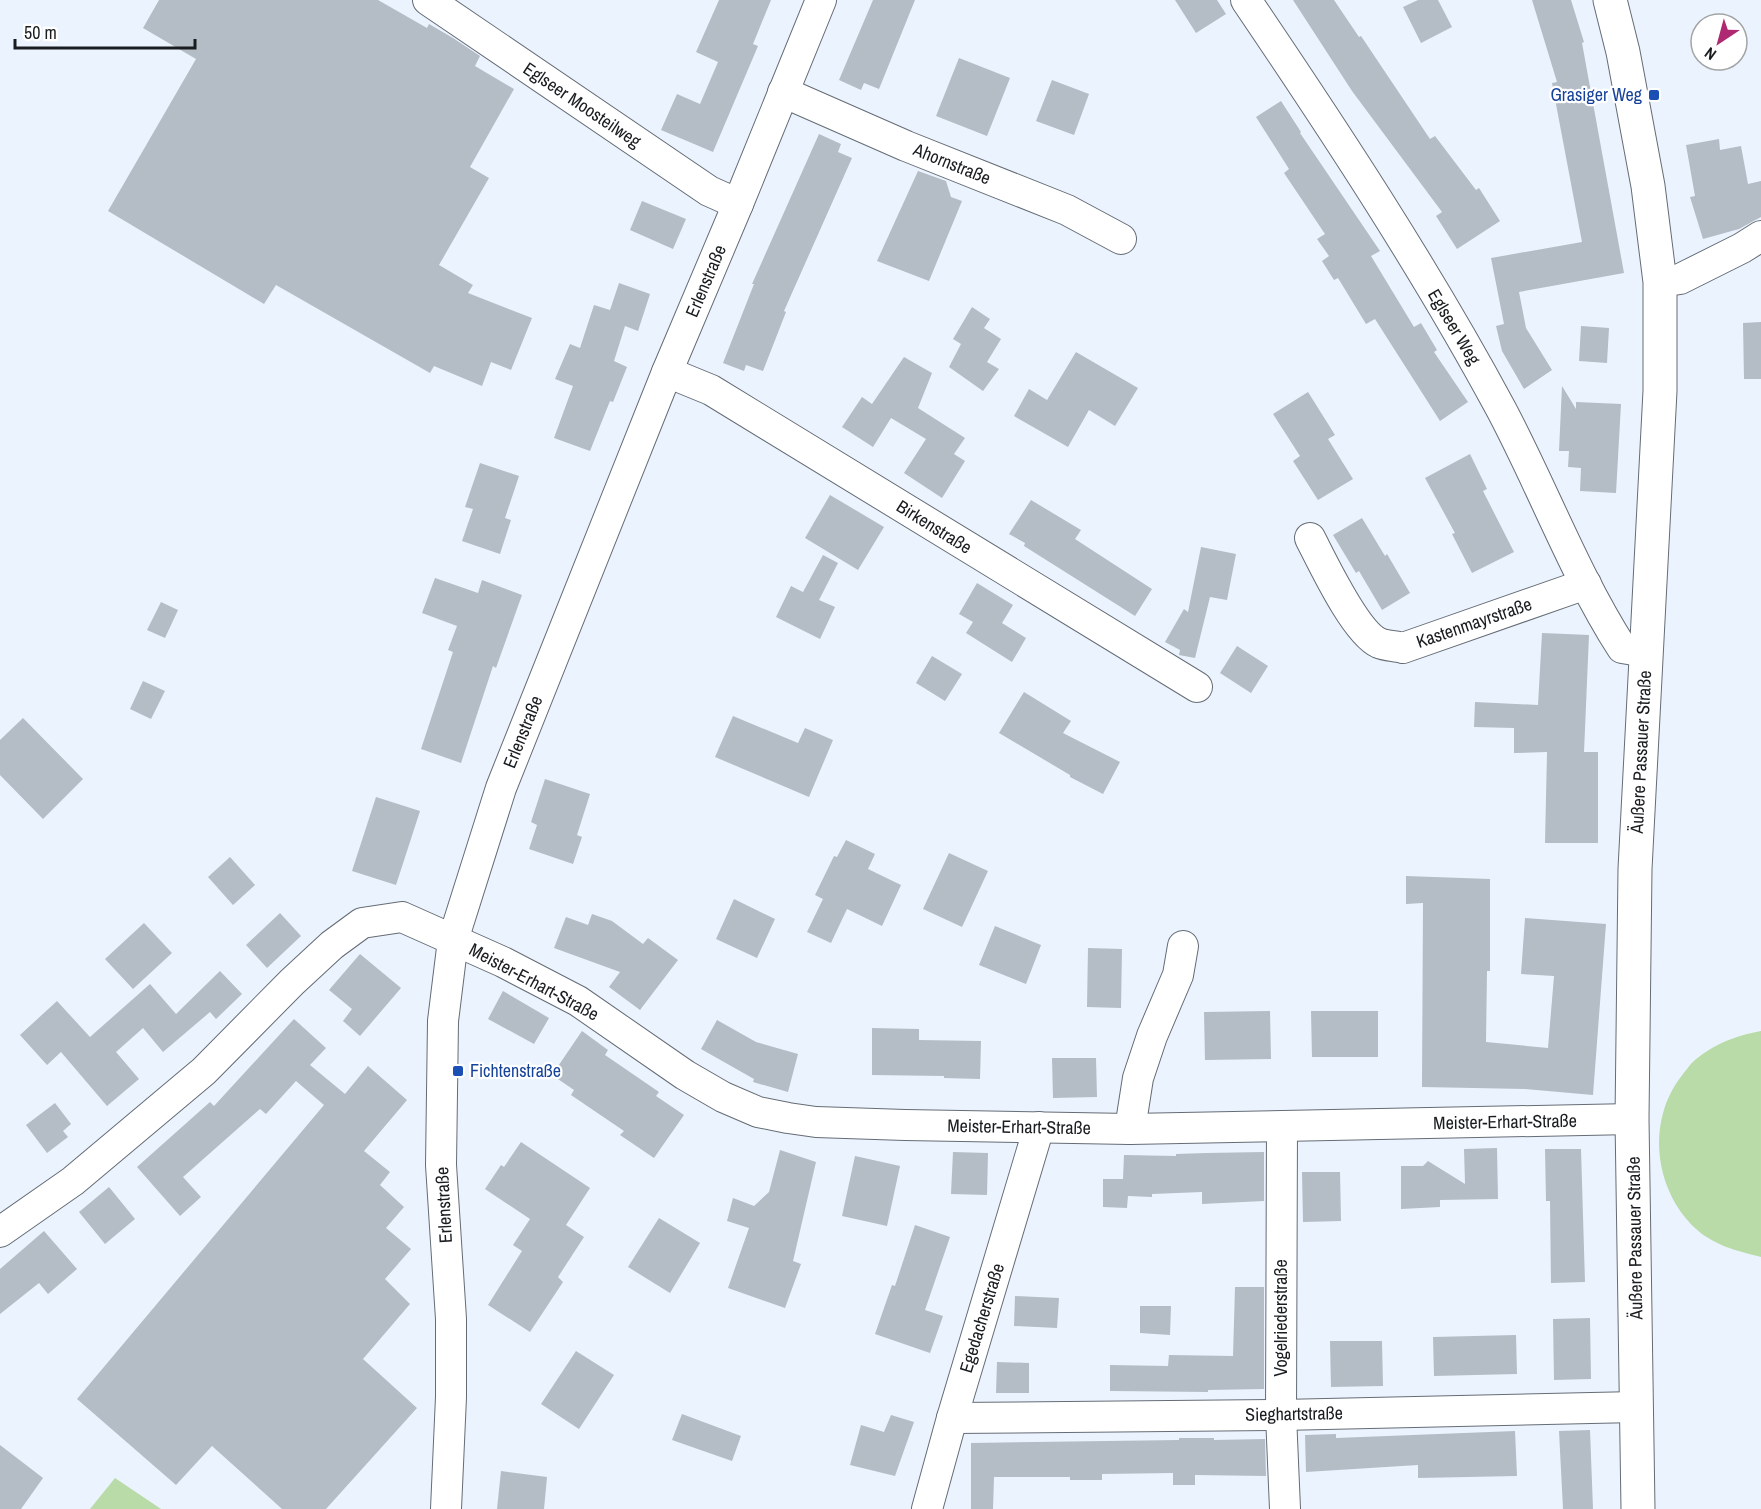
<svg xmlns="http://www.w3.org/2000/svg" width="1761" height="1509" viewBox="0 0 1761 1509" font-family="'Archivo Narrow',sans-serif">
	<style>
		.green { fill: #b8dba8 }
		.building { fill: #b4bcc5 }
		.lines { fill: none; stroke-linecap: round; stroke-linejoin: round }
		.minor-casing { stroke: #656c75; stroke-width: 32 }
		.major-casing { stroke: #656c75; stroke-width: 35 }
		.minor { stroke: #fff; stroke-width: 30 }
		.major { stroke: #fff; stroke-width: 33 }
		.transit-dot { fill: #1a4fb4; stroke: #fff; stroke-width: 2 }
		.labels { text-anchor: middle; stroke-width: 4.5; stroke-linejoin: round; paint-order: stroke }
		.transit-label { font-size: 18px; fill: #164399; stroke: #fff; text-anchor: end }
		.street-label { font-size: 18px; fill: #1a1d20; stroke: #fff }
	</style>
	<rect width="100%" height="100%" fill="#ebf4fe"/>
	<g class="green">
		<path d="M1761,1031V1257C1737,1251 1713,1245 1695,1228C1654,1189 1647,1122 1680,1078C1685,1072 1689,1065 1695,1060C1716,1043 1735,1036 1761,1031Z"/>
		<path d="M115,1478L161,1509H90Z"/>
	</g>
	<g class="building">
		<path d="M159,0H378L427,28L429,24L453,38L480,56L475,66L514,89L470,167L489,178L439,265L473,285L468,293L532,318L511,370L491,362L482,386L434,366L430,373L276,285L264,304L108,211L196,59L143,28Z"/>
		<path d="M719,0H771L753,44L758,46L713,152L661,130L677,94L700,104L718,62L696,52Z"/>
		<path d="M873,0H915L879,89L864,83L861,90L839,80Z"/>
		<path d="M1175,0H1217L1226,14L1196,33Z"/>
		<path d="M1293,0H1334L1359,37L1361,36L1430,139L1435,136L1476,190L1479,188L1500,221L1457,249L1436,216L1442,212L1352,91Z"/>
		<path d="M1418,0H1438L1452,27L1421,43L1403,7Z"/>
		<path d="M1532,0H1571L1584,42L1582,43L1624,273L1519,292L1526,328L1552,370L1524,389L1502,351L1496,326L1504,324L1491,258L1582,242L1552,83L1557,82Z"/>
		<path d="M959,58L1010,78L987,136L936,116Z"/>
		<path d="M1052,80L1089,94L1074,135L1036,121Z"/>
		<path d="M1281,101L1301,132L1300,133L1380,251L1371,256L1414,327L1421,323L1437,350L1434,352L1468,402L1440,421L1375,319L1366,324L1338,278L1334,280L1322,261L1329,256L1317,239L1325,234L1284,173L1289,169L1256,117Z"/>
		<path d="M819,134L841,144L838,152L852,158L784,311L786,312L763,371L746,365L744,371L723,363L754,284H752Z"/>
		<path d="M1719,139L1720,150L1741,146L1748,184L1761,181V217L1739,229L1703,239L1690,197L1695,196L1686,145Z"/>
		<path d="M918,171L946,181L951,197L962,201L929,281L877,261Z"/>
		<path d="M642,201L686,219L673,249L630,230Z"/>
		<path d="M619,283L650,294L638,331L625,326L614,361L627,367L613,402L610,401L590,451L554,438L573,386L555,379L570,344L580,348L594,305L610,310Z"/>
		<path d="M972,307L990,319L984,328L1001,339L987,362L999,369L983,391L949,367L961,344L953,339Z"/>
		<path d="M1761,322V379H1744L1743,323Z"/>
		<path d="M1581,326L1609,328L1607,363L1579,361Z"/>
		<path d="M1076,352L1138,388L1115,426L1089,410L1068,447L1014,416L1029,389L1047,400Z"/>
		<path d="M904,357L932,373L918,408L965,438L954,454L965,461L942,498L904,473L926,439L891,418L873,447L842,427L862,397L872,404Z"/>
		<path d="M1562,386L1576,409V402L1621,404L1616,493L1580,491L1581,468L1568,467L1569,451H1559Z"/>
		<path d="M1308,392L1335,435L1328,439L1353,479L1318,500L1293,461L1300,456L1273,414Z"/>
		<path d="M1470,454L1487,489L1483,491L1514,552L1472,573L1452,534L1455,533L1425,478Z"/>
		<path d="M480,463L519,476L505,518L511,520L500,554L462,541L473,509L465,507Z"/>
		<path d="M830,495L884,527L858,570L805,538Z"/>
		<path d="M1031,500L1081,530L1075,539L1152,589L1135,616L1024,546L1025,543L1009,534Z"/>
		<path d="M1362,518L1385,556L1387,554L1410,593L1382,610L1359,571L1356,573L1333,535Z"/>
		<path d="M1201,547L1236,554L1227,600L1210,597L1195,658L1179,655L1180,650L1165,642L1184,609L1188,612Z"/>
		<path d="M823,555L838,563L819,600L835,607L820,639L776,617L791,586L803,592Z"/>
		<path d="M435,578L478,593L482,580L522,595L496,668L493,666L461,763L421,749L453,652L448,650L457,626L422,613Z"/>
		<path d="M977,583L1013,605L1002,623L1026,638L1012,662L966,633L973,622L959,614Z"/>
		<path d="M161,602L178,610L165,638L147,630Z"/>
		<path d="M1542,633L1589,635L1584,752H1598V843H1545L1547,752L1514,753V728L1474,727L1475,702L1538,705Z"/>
		<path d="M1237,646L1268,666L1251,693L1220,673Z"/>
		<path d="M932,656L962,674L945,701L916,683Z"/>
		<path d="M143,681L165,691L151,719L130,709Z"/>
		<path d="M1024,692L1071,721L1063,733L1120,762L1103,794L1070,777V775L999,733Z"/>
		<path d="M733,716L798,743L805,728L833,740L809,797L715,757Z"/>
		<path d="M23,718L83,779L43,819L0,775V740Z"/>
		<path d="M545,779L590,794L577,835L582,837L573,864L529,849L537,825L531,822Z"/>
		<path d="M376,797L420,811L396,885L352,871Z"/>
		<path d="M846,840L875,854L868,869L901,885L882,926L847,909L831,943L807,932L823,899L815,895L834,856L837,857Z"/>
		<path d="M949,853L988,871L962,927L923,909Z"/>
		<path d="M230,857L255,885L233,905L208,877Z"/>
		<path d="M1406,876L1490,879V971H1487L1486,1042L1548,1048L1554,976L1521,974L1525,918L1606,924L1593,1095L1525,1089L1422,1087L1423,903L1406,904Z"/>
		<path d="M734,899L775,919L757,958L716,939Z"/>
		<path d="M280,913L301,936L267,968L246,945Z"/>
		<path d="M592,914L612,921L643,944L648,938L678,960L640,1010L609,987L620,972L554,948L566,917L588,925Z"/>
		<path d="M144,923L172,953L133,989L105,959Z"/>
		<path d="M995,926L1041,945L1026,984L979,965Z"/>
		<path d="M1088,948L1122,949L1121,1008L1087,1007Z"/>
		<path d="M360,954L401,988L360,1036L343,1021L352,1009L329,990Z"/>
		<path d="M220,971L242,994L216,1019L210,1012L163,1052L143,1028L116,1052L139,1079L107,1106L61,1052L47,1065L20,1035L57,1001L90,1037L150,984L176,1014Z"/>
		<path d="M503,991L549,1018L534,1044L488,1019Z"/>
		<path d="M1270,1011L1271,1059L1205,1060L1204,1012Z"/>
		<path d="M1311,1011H1378V1057H1312Z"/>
		<path d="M294,1019L326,1048L310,1065L345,1094L368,1066L407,1100L364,1151L390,1172L380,1185L404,1207L386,1228L411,1249L385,1279L410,1304L363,1359L417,1408L326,1509H282L212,1446L176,1485L77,1399L324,1105L296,1081L266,1114L260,1109L183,1177L201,1197L180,1216L137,1167L210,1102L214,1106Z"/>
		<path d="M717,1020L756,1042L798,1054L788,1092L753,1082L754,1079L701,1049Z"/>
		<path d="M872,1028L919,1029V1040L981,1041L980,1079L944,1078V1076L872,1075Z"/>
		<path d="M582,1031L608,1050L605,1055L659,1092L656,1096L684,1115L654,1158L620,1135L624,1131L571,1095L574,1090L552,1075Z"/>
		<path d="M1052,1058H1096L1097,1097L1053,1098Z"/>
		<path d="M55,1103L71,1124L63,1131L68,1137L47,1153L26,1125Z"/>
		<path d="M521,1142L590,1188L566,1225L584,1237L558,1277L563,1282L530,1332L488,1305L522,1251L513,1245L530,1219L485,1189L501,1165L504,1167Z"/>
		<path d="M1497,1148L1498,1199L1440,1200V1207L1401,1209V1166H1423L1428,1161L1465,1184L1464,1149Z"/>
		<path d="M1545,1149H1581L1585,1282L1551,1283L1550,1201H1546Z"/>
		<path d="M780,1150L816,1162L793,1261L801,1264L785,1308L728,1288L749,1228L727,1221L733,1198L754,1206L769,1192Z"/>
		<path d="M953,1152L988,1153L987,1195L951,1194Z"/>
		<path d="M1264,1152V1201L1202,1204V1192L1152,1194V1197L1128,1196L1127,1208L1103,1207V1179H1123L1124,1155L1176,1156V1154L1206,1153Z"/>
		<path d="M855,1156L900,1166L887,1226L842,1216Z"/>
		<path d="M1302,1172H1340L1341,1221L1303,1222Z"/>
		<path d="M109,1187L135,1219L105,1244L79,1212Z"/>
		<path d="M659,1218L700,1243L670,1293L628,1267Z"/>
		<path d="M915,1225L950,1237L925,1310L943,1316L930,1353L875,1334L892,1285L895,1286Z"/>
		<path d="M44,1231L77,1269L48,1294L39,1283L0,1314V1269Z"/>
		<path d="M1235,1287H1264V1389L1208,1390V1392L1110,1391V1365L1168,1366L1169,1355L1233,1356Z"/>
		<path d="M1015,1296L1059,1298L1057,1328L1014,1326Z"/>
		<path d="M1140,1306H1171L1170,1335L1140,1333Z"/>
		<path d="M1590,1318L1591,1379L1554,1380L1553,1319Z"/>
		<path d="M1516,1335L1517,1374L1434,1376L1433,1337Z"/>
		<path d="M1330,1341H1382L1383,1386L1331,1387Z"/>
		<path d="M576,1351L614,1375L579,1429L541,1404Z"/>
		<path d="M997,1362L1029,1363V1393H996Z"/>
		<path d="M682,1414L741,1436L732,1461L672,1440Z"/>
		<path d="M891,1415L914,1422L895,1476L850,1465L861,1425L884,1432Z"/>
		<path d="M1590,1430L1593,1509H1563L1559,1431Z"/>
		<path d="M1515,1431L1517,1476L1418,1478V1465L1306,1472L1305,1435L1336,1434V1438Z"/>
		<path d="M1179,1438H1214V1440L1265,1439L1266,1476L1195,1475V1485H1173V1473L1102,1474V1480H1070V1477H994L993,1509H971V1443L1179,1440Z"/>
		<path d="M0,1445L43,1478L21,1509H0Z"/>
		<path d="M501,1471L547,1477L544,1509H497Z"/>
	</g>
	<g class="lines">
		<g class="minor-casing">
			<g id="minor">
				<path d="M428,0L709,191L738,204"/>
				<path d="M1246,0C1336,133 1425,268 1501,409C1543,488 1574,573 1622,648L1646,652"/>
				<path d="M783,92L906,146L1067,210L1121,239"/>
				<path d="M1660,282L1680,279L1742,248L1761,236"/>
				<path d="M667,372L711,390L1197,687"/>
				<path d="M1310,538C1323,563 1355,632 1379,643C1386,646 1396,646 1403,648L1586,584"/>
				<path d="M1282,1127L1281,1415L1285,1509"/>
				<path d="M1130,1129L1138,1078L1152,1036L1178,975L1183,946"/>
				<path d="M0,1232L73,1181L204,1071L292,982L332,945L362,923L402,917L503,962L578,1001L685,1075L723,1097L758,1112L788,1118L816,1122L905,1125L1130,1129L1632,1119"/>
				<path d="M952,1418L1281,1415L1636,1407"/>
				<path d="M446,1509L451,1397V1319L441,1165L443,1021L453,940L501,788L667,372L738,204L821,0"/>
				<path d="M927,1509L952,1418L1039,1127"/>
			</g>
		</g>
		<g class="major-casing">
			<path id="major" d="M1610,0L1623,52L1648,186L1660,282V391L1635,869L1632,1119L1638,1509"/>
		</g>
		<use href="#minor" class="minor"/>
		<use href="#major" class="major"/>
	</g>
	<g class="transit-dot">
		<rect x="1648" y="89" width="12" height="12" rx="3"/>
		<rect x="452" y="1065" width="12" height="12" rx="3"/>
	</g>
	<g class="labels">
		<g class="transit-label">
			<text x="1642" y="101">Grasiger Weg</text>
			<text x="470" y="1077" text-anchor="start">Fichtenstraße</text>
		</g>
		<g class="street-label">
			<text transform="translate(582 105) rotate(34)" y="6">Eglseer Moosteilweg</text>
			<text transform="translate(952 164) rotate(22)" y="6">Ahornstraße</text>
			<text transform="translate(706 281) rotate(-67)" y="6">Erlenstraße</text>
			<text transform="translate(1454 327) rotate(59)" y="6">Eglseer Weg</text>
			<text transform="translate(934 527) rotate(32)" y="6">Birkenstraße</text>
			<text transform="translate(1474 623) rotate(-19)" y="6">Kastenmayrstraße</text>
			<text transform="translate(523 732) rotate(-68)" y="6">Erlenstraße</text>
			<text transform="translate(1641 752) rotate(-87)" y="6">Äußere Passauer Straße</text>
			<text transform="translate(534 982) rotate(28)" y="6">Meister-Erhart-Straße</text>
			<text transform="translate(1505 1122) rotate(-1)" y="6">Meister-Erhart-Straße</text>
			<text transform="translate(1019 1127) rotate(1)" y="6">Meister-Erhart-Straße</text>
			<text transform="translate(444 1205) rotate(-93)" y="6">Erlenstraße</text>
			<text transform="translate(1635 1238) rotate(-91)" y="6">Äußere Passauer Straße</text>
			<text transform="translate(982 1318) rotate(-73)" y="6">Egedacherstraße</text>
			<text transform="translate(1281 1318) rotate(-90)" y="6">Vogelriederstraße</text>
			<text transform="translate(1294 1414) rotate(-1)" y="6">Sieghartstraße</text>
		</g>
	</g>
	<g transform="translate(1719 42) rotate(216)"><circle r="28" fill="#ffffff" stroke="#a3a5a6" stroke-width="1.5"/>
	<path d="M0-4.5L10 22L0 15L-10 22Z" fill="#ae2971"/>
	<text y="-9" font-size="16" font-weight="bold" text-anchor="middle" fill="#1a1d20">N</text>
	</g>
	<path d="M15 39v9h180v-9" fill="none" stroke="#1a1d20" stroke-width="3"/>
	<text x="24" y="39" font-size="18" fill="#1a1d20" stroke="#ffffff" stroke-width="4.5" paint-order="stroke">50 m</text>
</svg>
